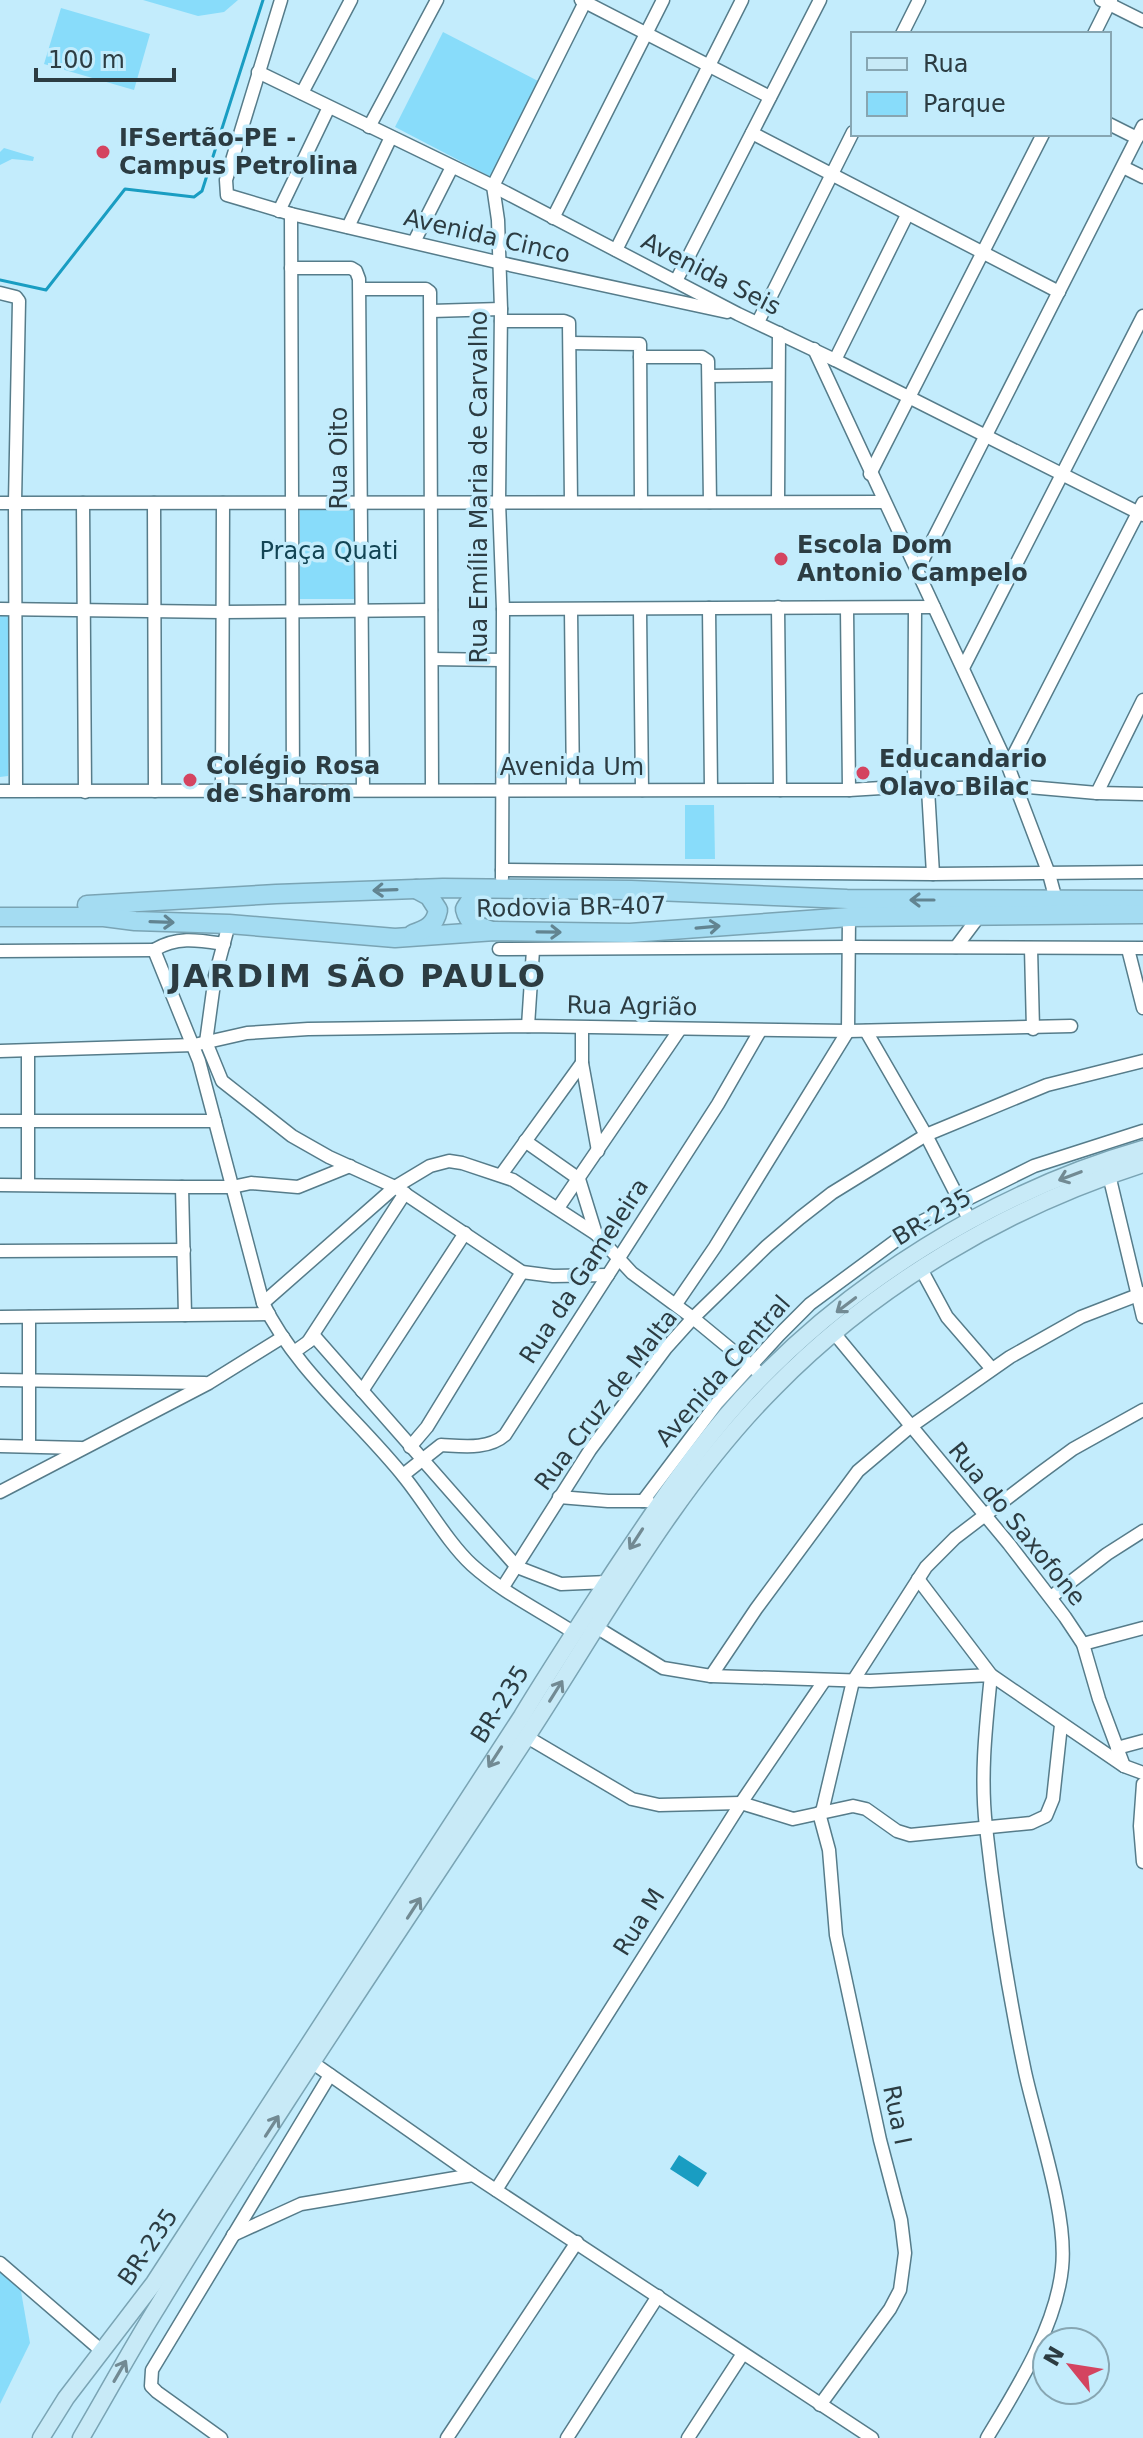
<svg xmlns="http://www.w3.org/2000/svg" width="1143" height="2438" viewBox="0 0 1143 2438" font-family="'DejaVu Sans',sans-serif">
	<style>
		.green { fill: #88dcfa }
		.water { fill: #199dc2 }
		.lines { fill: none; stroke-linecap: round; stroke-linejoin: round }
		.stream { stroke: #199dc2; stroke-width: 3 }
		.minor-casing { stroke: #567c8a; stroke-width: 15 }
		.major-casing { stroke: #7aa4b4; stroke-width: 19 }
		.highway-casing { stroke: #7aa4b4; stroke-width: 21 }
		.minor { stroke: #fff; stroke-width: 12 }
		.major { stroke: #c8eaf7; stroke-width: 16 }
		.highway { stroke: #a4dcf2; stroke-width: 18 }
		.oneway { stroke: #628491 }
		.oneway2 { stroke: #728a93 }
		.poi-dot { fill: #d44460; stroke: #c3ecfc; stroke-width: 3 }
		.labels { text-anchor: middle; stroke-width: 7; stroke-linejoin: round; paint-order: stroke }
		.poi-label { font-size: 24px; font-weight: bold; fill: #2c3c42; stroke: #c3ecfc; text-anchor: start }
		.street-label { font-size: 24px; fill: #2c3c42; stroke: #c3ecfc }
		.park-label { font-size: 24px; fill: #124454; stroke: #c3ecfc }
		.district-label { font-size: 32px; font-weight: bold; letter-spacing: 2px; fill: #2c3c42; stroke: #c3ecfc }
	</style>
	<rect width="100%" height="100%" fill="#c3ecfc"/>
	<g class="green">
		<path d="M143,0H238L224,12L198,16Z"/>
		<path d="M61,8L150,34L134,90L44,64Z"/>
		<path d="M443,32L540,82L491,177L395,127Z"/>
		<path d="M4,148L34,157L33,161L12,159L0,165V152Z"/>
		<path d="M358,503V599H300V504Z"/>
		<path d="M0,615H14L8,776L0,777Z"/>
		<path d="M685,805H714L715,859H685Z"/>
		<path d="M0,2259L18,2274L30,2343L0,2404Z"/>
	</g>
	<path class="water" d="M679,2155L707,2173L698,2187L670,2169Z"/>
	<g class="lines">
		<path class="stream" d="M0,280L46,290L125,189L194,197L202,191L263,0"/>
		<g class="minor-casing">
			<g id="minor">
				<path d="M281,0L226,180L227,195L291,214L501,263L727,312"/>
				<path d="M581,0L770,97"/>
				<path d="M1101,0L1143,21"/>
				<path d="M902,34L919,0"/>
				<path d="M1094,34L1111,0"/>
				<path d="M258,72L493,186L738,314L835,360L1143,515"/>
				<path d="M302,93L351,0"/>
				<path d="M1109,124L1137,138"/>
				<path d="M369,127L437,0"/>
				<path d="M752,133L1059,292"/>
				<path d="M1123,167L1143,177"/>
				<path d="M279,211L329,107"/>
				<path d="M291,214L293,789"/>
				<path d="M553,218L663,0"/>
				<path d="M348,227L391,137"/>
				<path d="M414,242L452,167"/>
				<path d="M616,250L742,0"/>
				<path d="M291,268H351L356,271L359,279L363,790"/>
				<path d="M676,281L820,0"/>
				<path d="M360,289H426L430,292L432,789"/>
				<path d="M0,293L16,297L19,301L15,502L16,790"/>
				<path d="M431,311L501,309"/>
				<path d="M501,321H564L569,323L571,502"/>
				<path d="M758,322L853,132"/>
				<path d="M570,343L640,344L641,502"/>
				<path d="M814,349L1008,766L1049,874L1056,900"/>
				<path d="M640,357H702L708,361L710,502"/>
				<path d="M835,360L907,215"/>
				<path d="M709,376L777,375"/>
				<path d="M870,474L1043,134"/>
				<path d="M778,501L779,333"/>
				<path d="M0,503L883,502"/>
				<path d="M83,503L85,792"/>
				<path d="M154,503L155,791"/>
				<path d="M917,571L1143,126"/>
				<path d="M778,607L780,790"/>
				<path d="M709,608L711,789"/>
				<path d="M0,609L222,612L431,610"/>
				<path d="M503,609L934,607"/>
				<path d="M847,609L849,790"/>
				<path d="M571,610L573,789"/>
				<path d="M640,610L642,790"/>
				<path d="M432,659L501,660"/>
				<path d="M963,668L1143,316"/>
				<path d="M1008,766L1143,503"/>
				<path d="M914,786L915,609"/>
				<path d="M928,789L933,874"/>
				<path d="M222,790L223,503"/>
				<path d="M0,791L849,790L914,786L928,789L1017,786L1097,793L1143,794"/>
				<path d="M1097,793L1143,700"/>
				<path d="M502,870L933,874L1143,872"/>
				<path d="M502,878L503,609L499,502L501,309L498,220L493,186L586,0"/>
				<path d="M229,924L215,976L206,1042L222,1081L292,1136L329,1157L395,1187L522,1272L553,1276L608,1275"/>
				<path d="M224,944C198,940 177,936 154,950L199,1061L263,1303C296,1371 359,1420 405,1478C426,1504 448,1543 472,1565C502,1592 539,1610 573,1632"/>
				<path d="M956,947L980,915"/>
				<path d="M1031,948L1033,1029"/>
				<path d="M499,949L850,947L1143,948"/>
				<path d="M1128,949L1143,1008"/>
				<path d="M0,951L154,950"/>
				<path d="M528,1026L533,950"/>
				<path d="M582,1028V1063L598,1151"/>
				<path d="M866,1031L926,1135L969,1219"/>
				<path d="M0,1051L194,1045L247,1033L308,1029L528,1026L848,1031L1071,1026"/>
				<path d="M0,1121H215"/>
				<path d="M525,1141L579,1179"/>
				<path d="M501,1175L582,1063"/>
				<path d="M1109,1175L1143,1317"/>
				<path d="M579,1179L596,1234"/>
				<path d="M28,1184V1051"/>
				<path d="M0,1185L182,1187H232L251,1183L298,1187L350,1166"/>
				<path d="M182,1187L185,1315"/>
				<path d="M558,1208L680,1029"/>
				<path d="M0,1251L184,1250"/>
				<path d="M921,1269L947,1317L992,1369"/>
				<path d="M263,1303L395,1187L430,1166L449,1161L462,1163L513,1180L596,1234L632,1273L693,1318L756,1370"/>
				<path d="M676,1304L715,1247L848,1031L849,917"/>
				<path d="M0,1317L269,1314"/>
				<path d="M29,1317V1446"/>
				<path d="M834,1333L1009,1544L1065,1617L1083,1644L1099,1699L1124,1766"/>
				<path d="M308,1342L405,1193"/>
				<path d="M294,1352L315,1337L517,1567L561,1584L608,1582"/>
				<path d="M0,1380L205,1383"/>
				<path d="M362,1391L465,1233"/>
				<path d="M0,1446L81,1448"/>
				<path d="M410,1447L427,1427L522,1272"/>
				<path d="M403,1475L441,1445C462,1446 488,1450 505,1435L718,1104L760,1031"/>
				<path d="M0,1492L209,1383L283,1337"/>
				<path d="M559,1497L608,1501H648"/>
				<path d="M643,1501L717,1403L779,1335L810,1304L921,1222L1034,1166L1143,1131"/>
				<path d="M918,1579L991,1675L1124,1766L1143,1773"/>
				<path d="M503,1587L590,1450L666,1348L693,1318L767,1246L800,1218L832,1193L926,1135L1047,1085L1143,1061"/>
				<path d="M1051,1597L1107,1554L1143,1531"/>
				<path d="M596,1627L663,1668L711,1676L870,1681L991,1675C986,1725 980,1776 986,1827C995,1909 1008,1991 1025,2072C1037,2127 1068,2214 1062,2268C1056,2327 1017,2388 987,2438"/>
				<path d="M1083,1644L1143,1628"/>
				<path d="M711,1676L756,1609L858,1471L910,1427L1010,1357L1081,1317L1143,1293"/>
				<path d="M527,1737L632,1799L659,1805L741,1803L793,1819L853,1806L866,1809L897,1831L910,1835L1031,1823L1046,1816L1053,1799L1061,1725"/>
				<path d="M1117,1748L1143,1741"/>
				<path d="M1143,1784L1140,1826L1143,1862"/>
				<path d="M822,1812L853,1681L926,1567L955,1538L1039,1474L1073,1449L1143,1410"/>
				<path d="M819,1813L829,1850L836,1935L880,2140L901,2220L905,2253L900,2290L890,2309L820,2405"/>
				<path d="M313,2063L473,2175L872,2438"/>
				<path d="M496,2190L741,1803L824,1681"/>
				<path d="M233,2235L301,2204L473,2175"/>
				<path d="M0,2263L103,2352"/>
				<path d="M221,2438L157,2392L151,2386L152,2370L330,2075"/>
				<path d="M447,2438L577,2242"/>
				<path d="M567,2438L658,2296"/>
				<path d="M688,2438L742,2355"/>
			</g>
		</g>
		<g class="major-casing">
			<g id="major">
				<path d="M41,2438L66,2398L154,2283L522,1716C551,1668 582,1621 613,1573C653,1513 693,1452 742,1398C847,1283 993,1192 1143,1149"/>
				<path d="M81,2438C107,2394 131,2349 158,2306C274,2114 401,1929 524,1741C602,1622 674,1488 775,1387C875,1285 1007,1207 1143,1164"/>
			</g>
		</g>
		<g class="highway-casing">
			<g id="highway">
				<path d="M488,889L472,898L465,909C468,923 479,927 492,931"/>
				<path d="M87,905L276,894L443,888L631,890L847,899L1143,900"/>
				<path d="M0,917H104L135,921L229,924L395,938L495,931L630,933L849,917L1143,914"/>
				<path d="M413,934C427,929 435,925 438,910L429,896L416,889"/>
			</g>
		</g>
		<use href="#minor" class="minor"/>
		<use href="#major" class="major"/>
		<use href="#highway" class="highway"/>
	</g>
	<defs><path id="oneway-shaft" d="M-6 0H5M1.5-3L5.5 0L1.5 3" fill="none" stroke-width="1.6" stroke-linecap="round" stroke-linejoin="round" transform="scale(2)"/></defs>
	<g class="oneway">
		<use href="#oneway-shaft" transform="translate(385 890) rotate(178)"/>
		<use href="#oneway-shaft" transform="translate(922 900) rotate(-180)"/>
		<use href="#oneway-shaft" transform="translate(162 922) rotate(2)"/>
		<use href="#oneway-shaft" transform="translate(708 927) rotate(-5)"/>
		<use href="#oneway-shaft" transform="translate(549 932) rotate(1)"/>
	</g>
	<g class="oneway2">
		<use href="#oneway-shaft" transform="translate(1070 1176) rotate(159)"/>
		<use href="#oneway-shaft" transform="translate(846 1305) rotate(143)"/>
		<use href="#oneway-shaft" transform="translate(636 1539) rotate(123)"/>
		<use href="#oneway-shaft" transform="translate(556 1691) rotate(-58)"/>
		<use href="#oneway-shaft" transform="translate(495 1757) rotate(123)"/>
		<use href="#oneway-shaft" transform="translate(414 1908) rotate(-57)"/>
		<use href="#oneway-shaft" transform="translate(272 2126) rotate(-57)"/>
		<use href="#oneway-shaft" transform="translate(120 2371) rotate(-60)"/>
	</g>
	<g class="poi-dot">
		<circle cx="103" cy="152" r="8"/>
		<circle cx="781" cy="559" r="8"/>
		<circle cx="863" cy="773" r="8"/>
		<circle cx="190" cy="780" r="8"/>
	</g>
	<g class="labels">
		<g class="poi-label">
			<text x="119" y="146">IFSertão-PE -<tspan x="119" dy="28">Campus Petrolina</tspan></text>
			<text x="797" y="553">Escola Dom<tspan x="797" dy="28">Antonio Campelo</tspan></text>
			<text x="879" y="767">Educandario<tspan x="879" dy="28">Olavo Bilac</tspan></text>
			<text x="206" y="774">Colégio Rosa<tspan x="206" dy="28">de Sharom</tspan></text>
		</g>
		<g class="street-label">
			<text transform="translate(487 236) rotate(13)" y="8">Avenida Cinco</text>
			<text transform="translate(711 274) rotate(27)" y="8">Avenida Seis</text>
			<text transform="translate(339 458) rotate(-90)" y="8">Rua Oito</text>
			<text transform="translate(479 487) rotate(-90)" y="8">Rua Emília Maria de Carvalho</text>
			<text x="572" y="775">Avenida Um</text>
			<text transform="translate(571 907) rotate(-1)" y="8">Rodovia BR-407</text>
			<text transform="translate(632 1006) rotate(1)" y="8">Rua Agrião</text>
			<text transform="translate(932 1217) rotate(-31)" y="8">BR-235</text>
			<text transform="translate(584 1271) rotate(-57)" y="8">Rua da Gameleira</text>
			<text transform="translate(723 1371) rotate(-49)" y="8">Avenida Central</text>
			<text transform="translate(606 1400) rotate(-53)" y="8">Rua Cruz de Malta</text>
			<text transform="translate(1017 1524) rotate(51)" y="8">Rua do Saxofone</text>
			<text transform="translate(500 1704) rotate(-58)" y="8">BR-235</text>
			<text transform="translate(639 1922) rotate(-58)" y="8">Rua M</text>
			<text transform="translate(897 2115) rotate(78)" y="8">Rua I</text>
			<text transform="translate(148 2247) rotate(-56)" y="8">BR-235</text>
		</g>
		<g class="park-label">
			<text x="329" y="559">Praça Quati</text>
		</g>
		<g class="district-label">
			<text x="358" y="987">JARDIM SÃO PAULO</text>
		</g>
	</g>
	<rect x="851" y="32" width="260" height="104" fill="#c3ecfc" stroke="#87a6b2" stroke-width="2"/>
	<rect x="867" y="58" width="40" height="12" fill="#c8eaf7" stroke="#87a6b2" stroke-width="2"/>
	<text x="923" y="72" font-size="24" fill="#2c3c42">Rua</text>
	<rect x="867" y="92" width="40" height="24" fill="#88dcfa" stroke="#87a6b2" stroke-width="2"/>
	<text x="923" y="112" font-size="24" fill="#2c3c42">Parque</text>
	<g transform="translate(1071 2366) rotate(300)"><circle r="38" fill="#c3ecfc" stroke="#87a6b2" stroke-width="2"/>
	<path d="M0-6L14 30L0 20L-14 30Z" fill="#d44460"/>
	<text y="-12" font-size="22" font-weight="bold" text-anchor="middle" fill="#2c3c42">N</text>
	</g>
	<path d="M36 68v12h138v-12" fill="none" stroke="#2c3c42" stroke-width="4"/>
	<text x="48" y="68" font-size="24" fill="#2c3c42" stroke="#c3ecfc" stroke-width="6" paint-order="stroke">100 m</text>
</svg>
